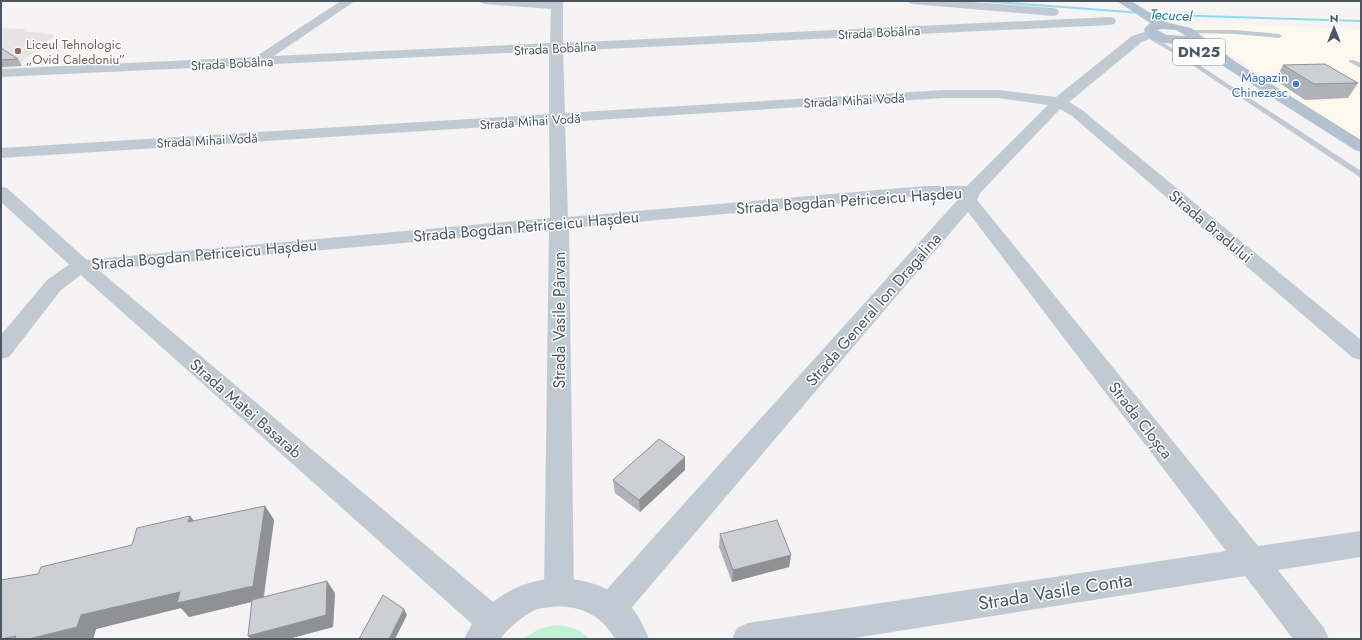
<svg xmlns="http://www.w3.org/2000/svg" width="1362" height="640" viewBox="0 0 1362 640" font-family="Jost,sans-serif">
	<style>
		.commercial { fill: #fdf9ef }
		.education { fill: #e6e4e5 }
		.green { fill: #c3f1d5 }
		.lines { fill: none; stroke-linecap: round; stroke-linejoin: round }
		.stream { fill: #90daee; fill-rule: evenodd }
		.service { fill: #c1cad2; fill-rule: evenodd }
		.minor { fill: #c1cad2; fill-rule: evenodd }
		.tertiary { fill: #c1cad2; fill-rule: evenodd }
		.primary { fill: #b3c2d1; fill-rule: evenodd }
		.wall { fill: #b0b2b7 }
		.shaded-wall { fill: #909195 }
		.building { fill: #cdcfd5; stroke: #909195 }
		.education-dot { fill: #8d6e63; stroke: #fff; stroke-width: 1.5 }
		.shop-dot { fill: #3f7fe0; stroke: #fff; stroke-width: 1.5 }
		.labels { text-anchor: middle; stroke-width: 3; stroke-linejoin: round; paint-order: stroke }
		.far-street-label { font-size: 13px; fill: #4a5661; stroke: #fff }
		.far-education-label { font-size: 13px; fill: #785e54; stroke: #fff; text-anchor: start }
		.far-shop-label { font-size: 13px; fill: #366cbe; stroke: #fff; text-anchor: end }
		.far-water-label { font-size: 14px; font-style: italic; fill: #0c7c9b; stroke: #fff }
		.shield { fill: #fff; stroke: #808990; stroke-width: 1 }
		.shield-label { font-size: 15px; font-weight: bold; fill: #4a5661 }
		.street-label { font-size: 16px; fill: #4a5661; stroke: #fff }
		.near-street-label { font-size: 19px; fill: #4a5661; stroke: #fff }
	</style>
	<rect width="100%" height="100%" fill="#f5f3f3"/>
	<path class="commercial" d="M1194,23L1361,29V143L1206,38Z"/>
	<path class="education" d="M1,28L28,29L23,31L55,35L16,67L1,68Z"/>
	<path class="green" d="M554,625C569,626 579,628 590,639H523L539,629Z"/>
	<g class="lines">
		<path class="stream" d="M979,1H996L1168,14L1361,20V22L1168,16L981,2Z"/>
		<g class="service">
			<path d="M1190,30H1235L1279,34L1282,36L1279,38L1235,34L1188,33V31Z"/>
			<path d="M1144,34H1148L1184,55L1361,171V178L1180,57L1144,36Z"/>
			<path d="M1349,60H1353L1361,63V68L1349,62Z"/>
		</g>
		<g class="minor">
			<path d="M341,1H355L274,56L550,43L551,9L485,4L481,3L479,1H563V43L1110,17L1114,18L1116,21L1114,24L1110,25L563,51L565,113L944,90H998L1056,97L1132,36L1153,29L1157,30L1159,33L1157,36L1142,42L1069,102L1082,110L1361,340V360L1353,358L1072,116L1060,109L980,193L977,200L1258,546L1361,531V557L1278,570L1324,628L1329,639H1293L1245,576L848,639H732L737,628L748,623L1226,551L968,212L622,619L611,623L600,619L595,608L600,597L961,196H924L569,228L574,591L570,601L559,605L548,601L544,591L549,230L86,271L61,290L9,357L1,359V335L47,280L74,261L550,218L549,123L1,158V148L549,114V51L1,77V69L255,57ZM944,98H998L1048,105L967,186H924L568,217L565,122Z"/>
			<path d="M907,1H958L1053,8L1057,9L1059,12L1057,15L1053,16L913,4L909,3Z"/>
		</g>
		<path class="tertiary" d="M1,187L7,188L88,261L493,602C524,578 561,572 597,585C612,591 626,599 635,612C641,620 645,630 649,639H615C602,615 578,604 551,607C544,608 538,608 533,611C520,618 509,628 500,639H464L472,624L74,269L1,202Z"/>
		<path class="primary" d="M1117,1H1131L1165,22L1191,28L1236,62L1361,140V152L1355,150L1226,68L1193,42C1181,45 1147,46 1144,29L1150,23ZM1162,29L1176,30L1186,36L1167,35L1157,30Z"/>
	</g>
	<g class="wall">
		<path d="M1,48L18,59L22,66L1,67Z"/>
		<path d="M1283,65L1358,83L1348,98L1305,100L1275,80Z"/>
		<path d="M685,457V470L640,512L615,493L613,480Z"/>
		<path d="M265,506L274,520L264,597L335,593L333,627L288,639H251L248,636L252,602L189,617L181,608L96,629L93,639H1V580L38,574L132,545L190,516L194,521Z"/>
		<path d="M720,534L791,555L789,567L732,582L719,547Z"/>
	</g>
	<g class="shaded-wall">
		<path d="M685,457V470L640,512L639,500Z"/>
		<path d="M265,506L274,520L263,599L189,617L181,608L96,629L93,639H29L81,615Z"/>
		<path d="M190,516L201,530L188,522Z"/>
		<path d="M791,555L789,567L732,582L733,570Z"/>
		<path d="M327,581L335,593L333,627L288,639H251L248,636Z"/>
		<path d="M404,609L407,615L395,639H389Z"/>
	</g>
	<g class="building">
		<path d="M1,48L18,59L1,60Z"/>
		<path d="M1325,64L1358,83L1314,84L1283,65Z"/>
		<path d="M659,439L685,457L639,500L613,480Z"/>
		<path d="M265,506L253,586L177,603L180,592L81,615L77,627L29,639H15L16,636L1,639V580L38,574L41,567L132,545L137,528L190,516L188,522Z"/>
		<path d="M777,520L791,555L733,570L720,534Z"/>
		<path d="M327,581L326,615L248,636L252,600Z"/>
		<path d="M383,595L404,609L389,639H359Z"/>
	</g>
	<circle class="education-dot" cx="18" cy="51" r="4"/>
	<circle class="shop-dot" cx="1296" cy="84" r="4"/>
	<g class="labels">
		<g class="far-street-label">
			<text transform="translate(879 32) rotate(-3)" y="5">Strada Bobâlna</text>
			<text transform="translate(555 48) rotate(-3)" y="5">Strada Bobâlna</text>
			<text transform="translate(232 63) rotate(-3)" y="5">Strada Bobâlna</text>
			<text transform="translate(854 100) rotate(-3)" y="5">Strada Mihai Vodă</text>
			<text transform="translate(530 121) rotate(-4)" y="5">Strada Mihai Vodă</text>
			<text transform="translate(207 140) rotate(-3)" y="5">Strada Mihai Vodă</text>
		</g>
		<g class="far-education-label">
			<text x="26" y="49">Liceul Tehnologic<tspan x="26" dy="15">„Ovid Caledoniu”</tspan></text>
		</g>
		<g class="far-shop-label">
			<text x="1288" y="82">Magazin<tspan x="1288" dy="15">Chinezesc</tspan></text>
		</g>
		<g class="far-water-label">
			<text transform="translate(1171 15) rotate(3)" y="5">Tecucel</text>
		</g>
		<rect class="shield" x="1173" y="39" width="52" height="26" rx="3"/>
		<g class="shield-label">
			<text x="1199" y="57">DN25</text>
		</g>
		<g class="street-label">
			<text transform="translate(849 200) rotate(-4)" y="6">Strada Bogdan Petriceicu Hașdeu</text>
			<text transform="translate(526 226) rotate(-5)" y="6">Strada Bogdan Petriceicu Hașdeu</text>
			<text transform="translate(1211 226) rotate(40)" y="6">Strada Bradului</text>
			<text transform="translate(204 254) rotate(-5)" y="6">Strada Bogdan Petriceicu Hașdeu</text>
			<text transform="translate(873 309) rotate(-49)" y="6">Strada General Ion Dragalina</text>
			<text transform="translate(559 320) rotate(-90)" y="6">Strada Vasile Pârvan</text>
			<text transform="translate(246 408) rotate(41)" y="6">Strada Matei Basarab</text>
			<text transform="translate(1141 420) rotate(52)" y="6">Strada Cloșca</text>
		</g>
		<g class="near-street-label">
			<text transform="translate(1055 591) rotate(-9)" y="7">Strada Vasile Conta</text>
		</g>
	</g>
	<rect width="1362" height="640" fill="none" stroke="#4a5661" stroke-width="4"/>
	<g transform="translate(1334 28)" stroke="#ffffff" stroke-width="3" paint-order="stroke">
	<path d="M0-3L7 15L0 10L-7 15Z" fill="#4a5661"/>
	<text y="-6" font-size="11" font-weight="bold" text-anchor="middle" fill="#4a5661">N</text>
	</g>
</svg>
